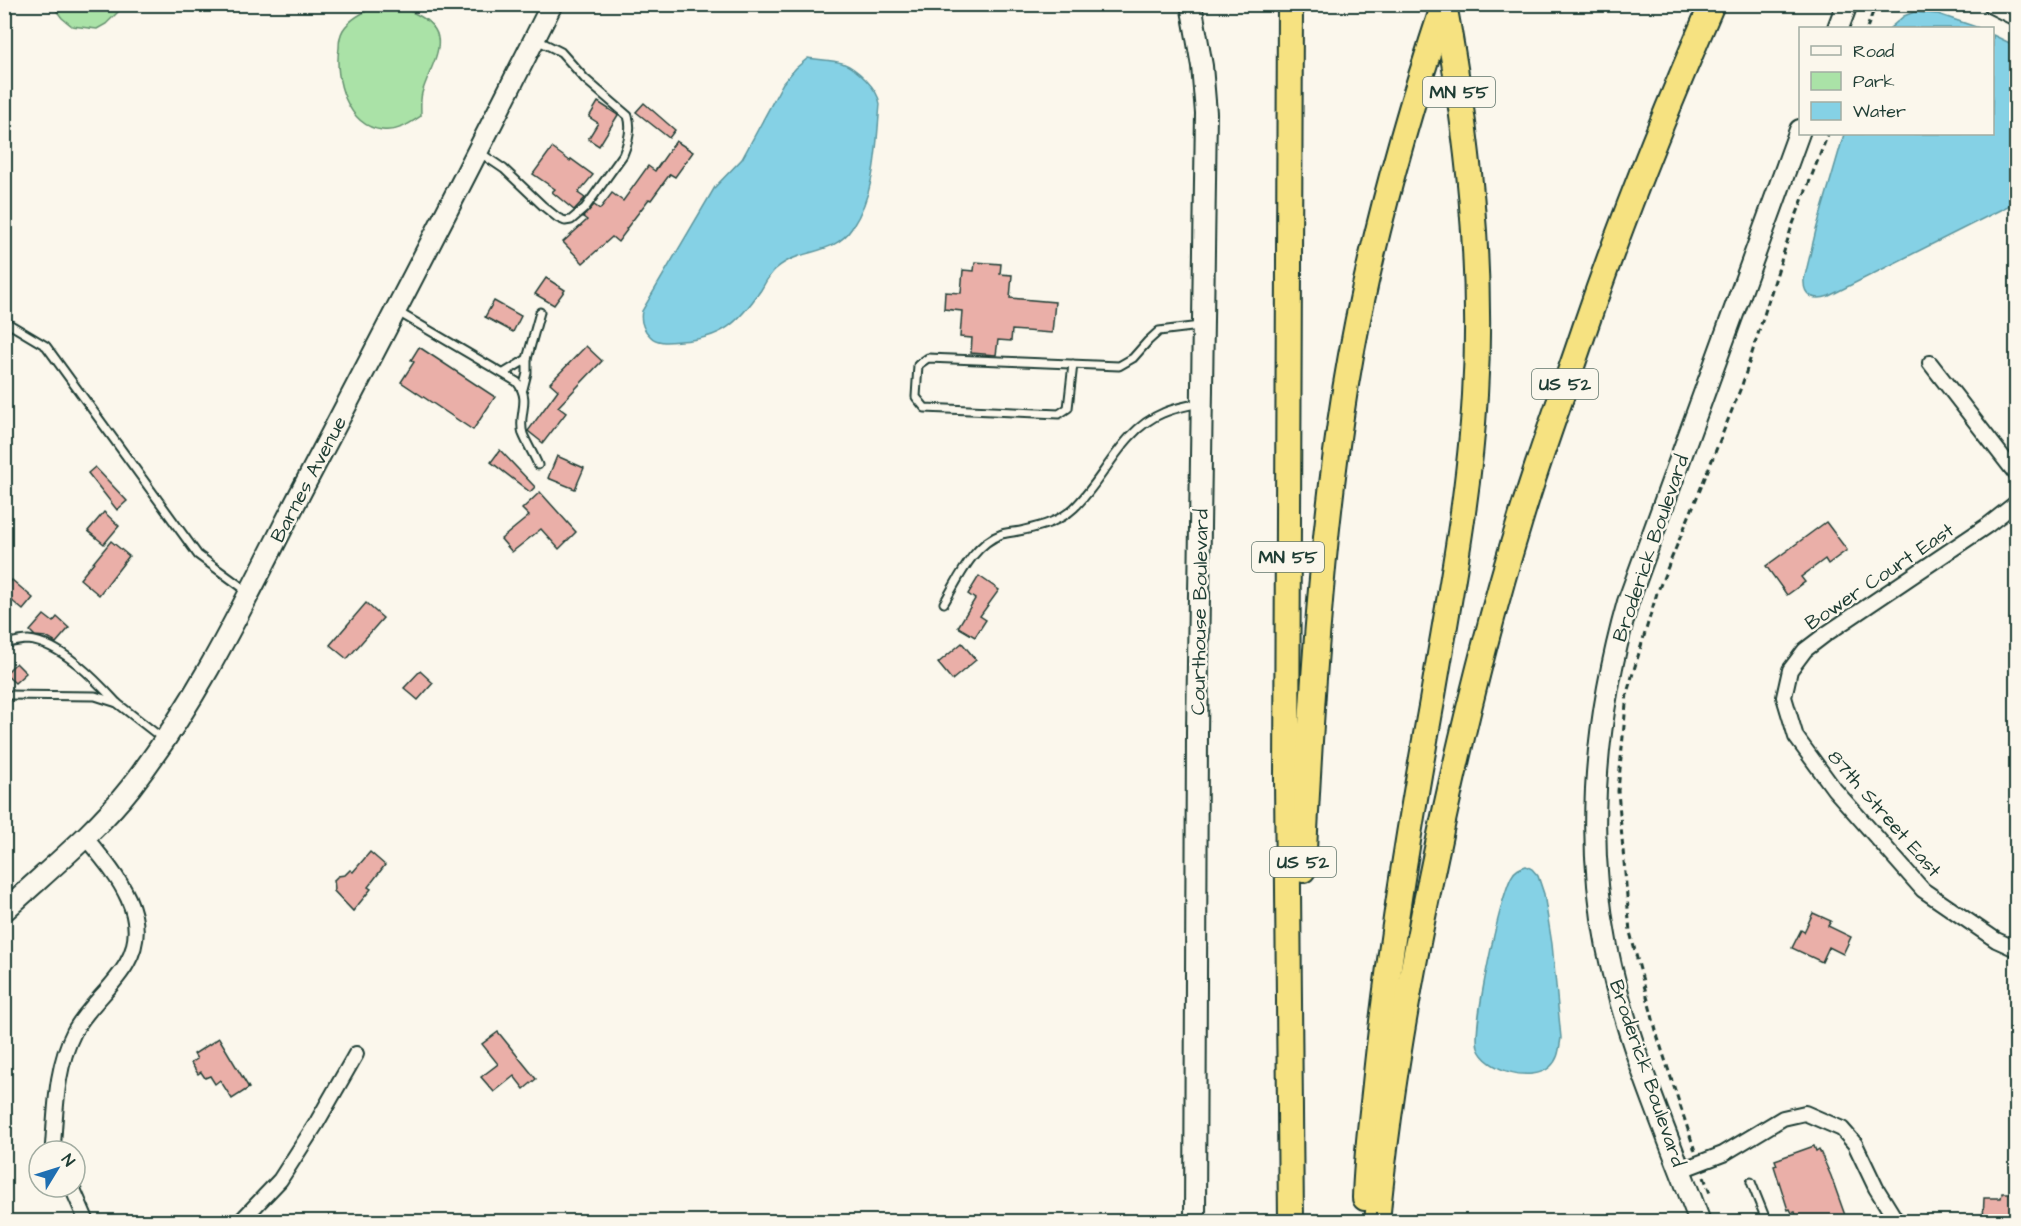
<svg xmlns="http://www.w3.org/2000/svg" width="2021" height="1226" viewBox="0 0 2021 1226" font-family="'Architects Daughter',sans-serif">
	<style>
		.green { fill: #aae2a7; stroke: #64906e; stroke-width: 1.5 }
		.water { fill: #85d1e5; stroke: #5c969e; stroke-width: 1.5 }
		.building { fill: #eaafa8; stroke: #1f3d34; stroke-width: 1.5 }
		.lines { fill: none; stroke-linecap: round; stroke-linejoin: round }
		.lane-casing { stroke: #1f3d34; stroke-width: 11 }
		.street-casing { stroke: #1f3d34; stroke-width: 18 }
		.secondary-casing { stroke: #1f3d34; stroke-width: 24 }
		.highway-casing { stroke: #1f3d34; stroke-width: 28 }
		.path { stroke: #1f3d34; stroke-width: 3; stroke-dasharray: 6 4.5; stroke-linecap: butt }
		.lane { stroke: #fbf7ec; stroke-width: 7 }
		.street { stroke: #fbf7ec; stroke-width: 14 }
		.secondary { stroke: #fbf7ec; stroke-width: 20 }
		.highway { stroke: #f6e281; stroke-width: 24 }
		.labels { text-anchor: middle; stroke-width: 5; stroke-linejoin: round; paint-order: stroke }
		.shield { fill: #fbf7ec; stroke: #61756b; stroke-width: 1.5 }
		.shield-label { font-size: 18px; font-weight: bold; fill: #1f3d34 }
		.street-label { font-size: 20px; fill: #1f3d34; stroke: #fbf7ec }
	</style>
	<rect width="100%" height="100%" fill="#fbf7ec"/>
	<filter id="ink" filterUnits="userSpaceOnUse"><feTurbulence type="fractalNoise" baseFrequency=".0167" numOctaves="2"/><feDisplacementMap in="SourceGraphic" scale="12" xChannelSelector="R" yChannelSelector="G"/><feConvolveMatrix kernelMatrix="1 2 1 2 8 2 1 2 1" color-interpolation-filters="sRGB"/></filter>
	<g filter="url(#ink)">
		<g class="green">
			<path d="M52,5H125L106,24L97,29L72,26L62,18Z"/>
			<path d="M381,5C395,4 404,8 416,14C457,34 431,62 422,93C420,100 421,109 421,116C409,124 398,132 382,130C347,126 334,78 339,48C339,42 340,35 343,30C351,17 367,10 381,5Z"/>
		</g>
		<g class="water">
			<path d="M1914,12L1938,14L1979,28H1890L1904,16Z"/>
			<path d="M1993,35L2016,46V202L1829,296C1815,301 1803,297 1804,280L1816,230L1844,134H1992Z"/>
			<path d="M808,58C819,60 832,60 842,63C857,68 878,89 880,104C876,147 876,192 852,228C834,256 800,248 777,268C770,273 765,283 761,290C738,323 722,339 680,341C669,342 657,344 650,336C643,329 640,320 642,311L715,187L742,159L783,83L796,68Z"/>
			<path d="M1526,866L1532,869L1538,876L1544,894L1552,944L1561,1038C1559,1049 1559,1059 1550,1067C1532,1083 1486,1071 1478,1048C1472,1027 1500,896 1512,876C1515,870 1520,868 1526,866Z"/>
		</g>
		<g class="building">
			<path d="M598,102L618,115L599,146L588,139L598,123L589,117Z"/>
			<path d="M644,103L675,130L669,138L636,112Z"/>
			<path d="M676,141L693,152L675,177L670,174L651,200L649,199L626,229L627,230L618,242L612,237L583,263L563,242L587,220L583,217L594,205L600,209L612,193L623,201L648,166L655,171Z"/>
			<path d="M552,148L570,161L571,159L593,175L578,193L585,198L574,210L552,192L555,189L533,174Z"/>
			<path d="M975,262L1001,264L1000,274L1012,275L1010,298L1055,302L1052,333L1012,330L1011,341L998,340L996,355L971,353L972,338L960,337L962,311L944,309L945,292L961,293L963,270L974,271Z"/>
			<path d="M546,278L565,290L554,305L535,294Z"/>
			<path d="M494,301L521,316L513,332L485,317Z"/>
			<path d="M586,346L602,361L558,407L566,413L543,443L528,431L558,390L550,383Z"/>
			<path d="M419,347L495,397L473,430L401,382L414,362L411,360Z"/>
			<path d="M500,450L535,487L530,492L491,462Z"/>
			<path d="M557,456L584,468L575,489L548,478Z"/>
			<path d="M95,467L127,501L117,510L88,473Z"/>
			<path d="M540,492L576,532L559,549L541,529L512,552L501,539L529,516L522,509Z"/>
			<path d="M104,512L119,526L104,544L88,531Z"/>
			<path d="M1826,522L1847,550L1828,564L1825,559L1801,577L1805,582L1787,595L1766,566Z"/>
			<path d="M111,541L129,556L99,595L80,579Z"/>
			<path d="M979,576L999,590L980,616L986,620L975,637L958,627L975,599L968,594Z"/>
			<path d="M12,580L33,598L23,610L4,594V588Z"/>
			<path d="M366,603L383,618L347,659L330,645Z"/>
			<path d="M44,615L53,622L57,617L69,628L56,643L46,637L35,636L30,631Z"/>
			<path d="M962,643L976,660L952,680L938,663Z"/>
			<path d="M16,663L26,673L15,683L5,674Z"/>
			<path d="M420,671L433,683L418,700L404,688Z"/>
			<path d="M370,852L385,865L368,887L371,889L353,911L334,891L335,889L334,880L338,876L345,875L350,870L353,872Z"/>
			<path d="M1813,913L1831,921L1828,926L1851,937L1843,954L1829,947L1822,962L1792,948L1801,930L1804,932Z"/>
			<path d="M498,1032L536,1079L524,1089L514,1076L494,1092L481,1077L498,1064L482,1044Z"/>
			<path d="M219,1038L249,1088L232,1099L220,1080L215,1084L210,1076L205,1078L201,1072L198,1074L191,1063L197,1059L194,1054Z"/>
			<path d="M1814,1146L1816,1151L1819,1149L1831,1176L1847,1221H1798L1795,1212L1792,1213L1790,1209L1788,1210L1774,1166L1777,1165L1775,1160Z"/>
			<path d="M2002,1193H2016V1221L1983,1220L1984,1198H2001Z"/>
		</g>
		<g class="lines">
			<g class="lane-casing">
				<g id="lane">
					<path d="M479,152L504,169L543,206L558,218L565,221L571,220L585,208L623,155C628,143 632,128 628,116L585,79L561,52L537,40"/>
					<path d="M398,312L517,382C532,401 517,415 523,434C527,444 534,455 538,465"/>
					<path d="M4,321L46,346L198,555L247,591"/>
					<path d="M1073,364L1068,408L1059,414L925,408L916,397L918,365L928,358L1119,366L1133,358L1148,341L1159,331L1200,326"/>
					<path d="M504,373L527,359L540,312"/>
					<path d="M523,389L527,373V359"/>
					<path d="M944,603C959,578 973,544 1002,534C1009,532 1017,532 1024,530C1042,526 1060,521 1074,508C1105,479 1121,430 1163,413C1174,408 1187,406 1199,403"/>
					<path d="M4,643C12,643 21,640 28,640C61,643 96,680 117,703"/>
					<path d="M4,695L95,696L117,703L163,739"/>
					<path d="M1751,1182L1767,1222"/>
				</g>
			</g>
			<g class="street-casing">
				<g id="street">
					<path d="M1930,363L2016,474"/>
					<path d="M2016,503L1988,525L1826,634L1805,650L1790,670L1784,697L1796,737L1834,789L1923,890L1996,940L2016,949"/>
					<path d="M55,1151L53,1145C56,1106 56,1067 74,1032C87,1007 114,987 127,963C154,916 113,871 85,837"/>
					<path d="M1681,1170L1723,1154L1783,1118L1805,1113L1842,1129L1855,1144L1876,1188L1897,1222"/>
					<path d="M72,1187L87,1222"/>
					<path d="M240,1222L280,1180L316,1124L356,1054"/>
				</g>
			</g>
			<g class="secondary-casing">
				<g id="secondary">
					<path d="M1191,4L1202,66L1206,113L1197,733L1195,1222"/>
					<path d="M1994,4L2016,15"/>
					<path d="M1838,28L1847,4"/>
					<path d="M4,911C47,871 95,833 131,787C203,694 250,590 304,486C388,326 471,166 552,4"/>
					<path d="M1700,1222C1666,1131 1626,1042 1607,947C1584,831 1596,715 1628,602L1800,130"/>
				</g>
			</g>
			<g class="highway-casing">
				<g id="highway">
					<path d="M1290,4L1287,779L1291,1222"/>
					<path d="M1303,870C1311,709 1320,549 1345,390C1366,261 1402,131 1443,7"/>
					<path d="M1365,1198C1366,1160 1371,1122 1375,1084C1388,955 1409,828 1432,701C1449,600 1469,498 1475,395C1483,264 1468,134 1444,4"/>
					<path d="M1377,1222C1388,1101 1409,981 1434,863C1458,749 1485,635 1519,524C1539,456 1564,391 1586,325C1623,216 1666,110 1712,4"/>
				</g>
			</g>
			<g class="path">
				<path d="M1867,28L1876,4"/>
				<path d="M1695,1151L1658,1038L1630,932L1618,791L1627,693L1657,593L1700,490L1742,385L1791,229L1828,134"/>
				<path d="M1704,1177L1711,1196"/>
			</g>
			<use href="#lane" class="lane"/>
			<use href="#street" class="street"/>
			<use href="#secondary" class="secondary"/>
			<use href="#highway" class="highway"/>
		</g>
	</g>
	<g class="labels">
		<g class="shield">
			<rect x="1423" y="77" width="72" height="30" rx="4.5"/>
			<rect x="1532" y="369" width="66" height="30" rx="4.5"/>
			<rect x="1252" y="542" width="72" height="30" rx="4.5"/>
			<rect x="1270" y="847" width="66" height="30" rx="4.5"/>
		</g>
		<g class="shield-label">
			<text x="1459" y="98">MN 55</text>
			<text x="1565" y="390">US 52</text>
			<text x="1288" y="563">MN 55</text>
			<text x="1303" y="868">US 52</text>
		</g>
		<g class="street-label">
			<text transform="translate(308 479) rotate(-62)" y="7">Barnes Avenue</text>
			<text transform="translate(1650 548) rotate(-71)" y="7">Broderick Boulevard</text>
			<text transform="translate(1879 576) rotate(-34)" y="7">Bower Court East</text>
			<text transform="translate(1199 612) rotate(-89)" y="7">Courthouse Boulevard</text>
			<text transform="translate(1885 813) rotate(49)" y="7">87th Street East</text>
			<text transform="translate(1648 1073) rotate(71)" y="7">Broderick Boulevard</text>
		</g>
	</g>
	<rect width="2021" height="1226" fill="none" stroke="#fbf7ec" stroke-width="24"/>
	<rect x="12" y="12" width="1997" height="1202" fill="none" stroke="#1f3d34" stroke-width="2" filter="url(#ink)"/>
	<rect x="1799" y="27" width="195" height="108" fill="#fbf7ec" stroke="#a3ada2" stroke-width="1.5"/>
	<rect x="1811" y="46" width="30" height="9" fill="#fbf7ec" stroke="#a3ada2" stroke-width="1.5"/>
	<text x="1853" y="57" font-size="18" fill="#1f3d34">Road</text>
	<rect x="1811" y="72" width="30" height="18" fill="#aae2a7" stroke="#a3ada2" stroke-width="1.5"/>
	<text x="1853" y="87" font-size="18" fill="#1f3d34">Park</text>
	<rect x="1811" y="102" width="30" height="18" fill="#85d1e5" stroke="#a3ada2" stroke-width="1.5"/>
	<text x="1853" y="117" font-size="18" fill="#1f3d34">Water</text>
	<g transform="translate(57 1169) rotate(52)"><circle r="28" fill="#fbf7ec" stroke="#a3ada2" stroke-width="1.5"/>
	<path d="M0-4.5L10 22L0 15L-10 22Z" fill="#1f6fb2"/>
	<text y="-9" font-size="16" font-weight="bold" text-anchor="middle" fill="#1f3d34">N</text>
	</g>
</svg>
